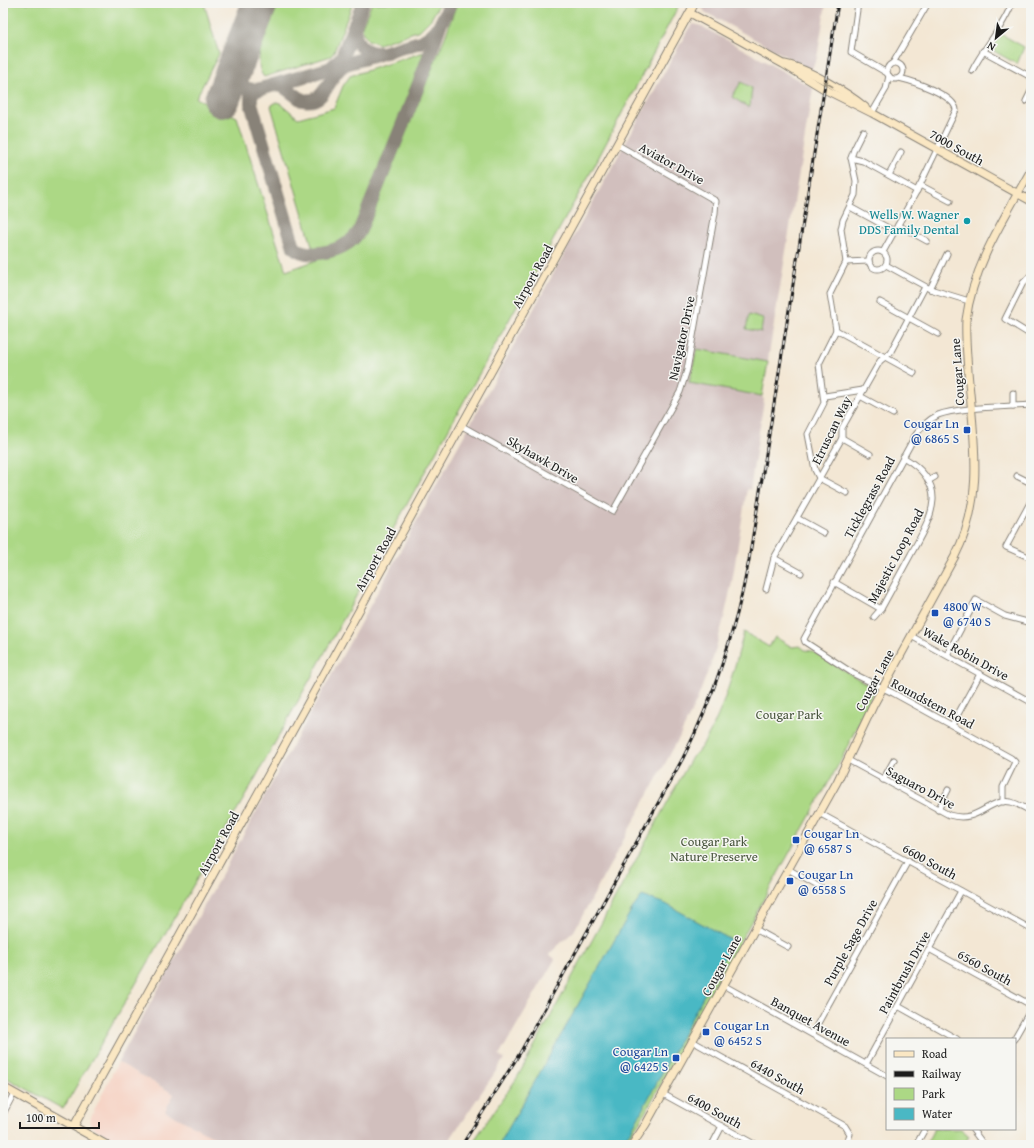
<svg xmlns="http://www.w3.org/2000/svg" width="1034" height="1148" viewBox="0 0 1034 1148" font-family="'Gentium Book Plus',serif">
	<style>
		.built { fill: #f6d2c3 }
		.industrial { fill: #d1bfbd }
		.green { fill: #acd885; stroke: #647a50 }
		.water { fill: #4ab8c4; stroke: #336a70 }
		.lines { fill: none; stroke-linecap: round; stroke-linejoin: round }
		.taxiway { stroke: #888278; stroke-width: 14 }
		.runway { stroke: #888278; stroke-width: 36 }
		.street-casing { stroke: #888278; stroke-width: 7 }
		.secondary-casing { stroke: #888278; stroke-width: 9 }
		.street { stroke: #fff; stroke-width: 5 }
		.secondary { stroke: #fae7c3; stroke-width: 7 }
		.rail-casing { stroke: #1c1c1c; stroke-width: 3 }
		.rail { stroke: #f6f6f2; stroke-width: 1.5; stroke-dasharray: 4.5; stroke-linecap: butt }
		.oneway { fill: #968c78 }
		.culture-dot { fill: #0f9aa8; stroke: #f6f6f2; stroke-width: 1.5 }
		.transit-dot { fill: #1a4fb4; stroke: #f6f6f2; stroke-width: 1.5 }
		.labels { text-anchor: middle; stroke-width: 3; stroke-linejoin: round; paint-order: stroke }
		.street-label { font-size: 13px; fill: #1c1c1c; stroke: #f6f6f2 }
		.culture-label { font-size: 13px; fill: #0d838f; stroke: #f6f6f2; text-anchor: end }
		.transit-label { font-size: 13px; fill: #164399; stroke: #f6f6f2; text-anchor: start }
		.park-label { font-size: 13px; fill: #47543c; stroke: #f6f6f2 }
	</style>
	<rect width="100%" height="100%" fill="#f6f6f2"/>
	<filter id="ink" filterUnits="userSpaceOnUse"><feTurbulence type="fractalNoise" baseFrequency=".025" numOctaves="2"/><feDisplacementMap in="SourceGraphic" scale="8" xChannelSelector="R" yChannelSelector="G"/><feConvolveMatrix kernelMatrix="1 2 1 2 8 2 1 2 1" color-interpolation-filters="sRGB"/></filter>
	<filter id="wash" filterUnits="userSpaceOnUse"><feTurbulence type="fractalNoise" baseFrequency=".012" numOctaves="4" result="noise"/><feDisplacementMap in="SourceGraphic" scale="16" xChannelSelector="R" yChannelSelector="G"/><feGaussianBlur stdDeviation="0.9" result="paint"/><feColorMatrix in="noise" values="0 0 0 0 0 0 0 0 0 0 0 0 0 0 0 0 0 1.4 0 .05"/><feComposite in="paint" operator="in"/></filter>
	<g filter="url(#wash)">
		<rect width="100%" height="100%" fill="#f3e7d4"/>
		<path class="built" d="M118,1062L174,1094L166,1111L225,1143L224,1145H124L92,1127L89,1121Z"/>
		<g class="industrial">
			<path d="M702,3H826L817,58L811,70L705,12L702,7Z"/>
			<path d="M694,24L701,26L813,88L762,396L764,400L750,490L747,488L732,582L724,618L713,658L697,700L680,736L574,931L549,954L555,959L499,1056L504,1059L446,1145H224L225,1143L165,1111L174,1094L118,1062L689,28Z"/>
		</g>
		<g class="green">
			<path d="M3,3H204L219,54L196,98L237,117L286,271L354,247L365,234L445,37L457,3H680L592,170L251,786L63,1109L3,1076Z"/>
			<path d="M279,3H353L334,52L331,56L264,77C249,60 272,22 279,3Z"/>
			<path d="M372,3H440L431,19L420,30L379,44L368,40L363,33L362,26Z"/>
			<path d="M1001,34L1024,47L1017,64L992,50V47Z"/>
			<path d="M427,51L413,81L354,230C345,243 327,245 313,249L271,106L276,102L280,103L298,118L334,108L343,86L350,76Z"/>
			<path d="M741,82L752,88L750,106L748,107L732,97Z"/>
			<path d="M749,315L763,319L761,332L746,329Z"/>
			<path d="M697,349L768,362L762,396L689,383Z"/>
			<path d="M744,632L769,647L775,637L792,647L800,646L805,650L812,651L870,686L873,690L872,695L841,760L641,1120L623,1145H471L517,1078L692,757C718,735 735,666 744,632Z"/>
			<path d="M934,1129H961L969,1136L964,1145H928L926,1144Z"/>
		</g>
		<path class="water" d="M642,896L666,904L733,941L632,1129L619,1145H499L632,909Z"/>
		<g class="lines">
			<g class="taxiway">
				<path d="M355,24C352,41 363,54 380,53"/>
				<path d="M235,66C234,81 241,90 257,90L420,42C438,35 443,20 450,3"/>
				<path d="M331,68L342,57L363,3"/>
				<path d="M274,85L283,86L302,100C328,105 327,75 344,65"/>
				<path d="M251,90V103L294,247C306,259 335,252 348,243C352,240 356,236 359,232L419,84L439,28"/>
			</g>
			<path class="runway" d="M222,100L260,3"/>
		</g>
	</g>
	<g filter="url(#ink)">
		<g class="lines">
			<g class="street-casing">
				<g id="street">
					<path d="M858,3L851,52L887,73"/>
					<path d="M983,51L1031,77"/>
					<path d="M893,63L928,3"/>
					<circle cx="895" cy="71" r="8"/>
					<path d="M972,71C984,47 1003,28 1012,3"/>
					<path d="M1026,101L1031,91"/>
					<path d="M872,113L886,89L889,76"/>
					<path d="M851,158L863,161L917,191"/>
					<path d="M889,175L901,152"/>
					<path d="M920,185L950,201"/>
					<path d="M850,207L894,231"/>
					<path d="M898,225L927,241"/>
					<circle cx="878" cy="260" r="9"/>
					<path d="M883,252L920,185L956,110C955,95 912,81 899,78"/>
					<path d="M846,262L869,261"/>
					<path d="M886,265L930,289L969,301"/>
					<path d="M1031,275L1023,283L1005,319L1031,335"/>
					<path d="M930,289L947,254"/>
					<path d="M880,302L938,334"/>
					<path d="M836,330L914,373"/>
					<path d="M1013,393V406"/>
					<path d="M825,396L863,390"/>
					<path d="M860,396L893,414"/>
					<path d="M462,426L613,511L680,392L687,370L715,213L716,201L618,145"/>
					<path d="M842,438L870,454"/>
					<path d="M1017,476L1031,483"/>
					<path d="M928,481L935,477"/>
					<path d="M847,493L819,478L815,470L808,434L824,403L819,364L836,330L830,294L846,262L841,229L843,220L855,195L856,181L851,158L854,149L863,131"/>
					<path d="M1031,501L1006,547L1031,558"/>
					<path d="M797,518L824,533"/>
					<path d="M774,558L801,573"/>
					<path d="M834,582L881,609"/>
					<path d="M766,589L774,558L842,438V428L880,361L890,353L925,287"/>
					<path d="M874,617L881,609C891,591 901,572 911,554C932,516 951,485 903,457"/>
					<path d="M911,636L1031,702"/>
					<path d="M947,655L976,600L1005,616L1031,623"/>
					<path d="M952,725L980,674"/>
					<path d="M848,760L949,815C980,824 987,798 1011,802C1018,804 1025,808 1031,811"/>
					<path d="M883,780L894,760"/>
					<path d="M1003,802V787L1015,762L1011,758L893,693L854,674L805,642L804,639L915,436C921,427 928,420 938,415C957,407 1008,407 1031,405"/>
					<path d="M938,810L948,790"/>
					<path d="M819,813L1031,929"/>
					<path d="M788,869L821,888"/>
					<path d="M755,929L788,947"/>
					<path d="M929,949L1031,1005"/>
					<path d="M723,985L887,1076"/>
					<path d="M898,1006L957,1039"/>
					<path d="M812,1034L908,861"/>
					<path d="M1014,1039L1031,1009"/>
					<path d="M692,1041L845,1126L850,1134L846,1145"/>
					<path d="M866,1064L961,891"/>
					<path d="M663,1094L756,1145"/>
					<path d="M3,1114L14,1093"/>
					<path d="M972,1129L984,1145"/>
					<path d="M712,1145L722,1126"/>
					<path d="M916,1145L925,1129"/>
					<path d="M1030,1145L1031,1143"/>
				</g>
			</g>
			<g class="secondary-casing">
				<g id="secondary">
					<path d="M690,13L783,64L824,89L872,113L1031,201"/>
					<path d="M785,64C807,68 848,93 865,107"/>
					<path d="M3,1087L107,1145"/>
					<path d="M74,1126L695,3"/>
					<path d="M632,1145L646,1124L837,782L874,704L955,556C986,496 973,435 968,371C967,354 965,337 966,320C973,265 1005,217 1031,170"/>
				</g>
			</g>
			<use href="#street" class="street"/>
			<use href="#secondary" class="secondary"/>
			<g class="rail-casing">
				<path id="rail" d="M462,1145L520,1053L683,758C715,695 736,629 749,560L838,3"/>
			</g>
			<use href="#rail" class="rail"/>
		</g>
		<defs><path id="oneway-solid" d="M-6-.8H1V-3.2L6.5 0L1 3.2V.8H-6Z"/></defs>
		<use class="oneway" href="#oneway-solid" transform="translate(828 84) rotate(-151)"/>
	</g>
	<circle class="culture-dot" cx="967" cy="221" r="4"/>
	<g class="transit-dot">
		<rect x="963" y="426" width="8" height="8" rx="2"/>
		<rect x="931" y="609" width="8" height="8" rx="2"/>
		<rect x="792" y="836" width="8" height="8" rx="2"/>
		<rect x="786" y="877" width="8" height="8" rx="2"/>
		<rect x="702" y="1028" width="8" height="8" rx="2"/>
		<rect x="672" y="1054" width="8" height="8" rx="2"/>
	</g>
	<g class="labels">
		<g class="street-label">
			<text transform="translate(957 147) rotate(29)" y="5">7000 South</text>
			<text transform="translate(672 163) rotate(29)" y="5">Aviator Drive</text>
			<text transform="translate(532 276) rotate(-61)" y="5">Airport Road</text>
			<text transform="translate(681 338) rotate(-78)" y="5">Navigator Drive</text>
			<text transform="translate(957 372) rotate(-94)" y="5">Cougar Lane</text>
			<text transform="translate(831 430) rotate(-64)" y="5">Etruscan Way</text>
			<text transform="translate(543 459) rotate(30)" y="5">Skyhawk Drive</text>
			<text transform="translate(869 497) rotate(-61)" y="5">Ticklegrass Road</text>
			<text transform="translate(895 556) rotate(-62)" y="5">Majestic Loop Road</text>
			<text transform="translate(375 559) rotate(-61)" y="5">Airport Road</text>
			<text transform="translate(966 653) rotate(29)" y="5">Wake Robin Drive</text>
			<text transform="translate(874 680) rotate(-62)" y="5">Cougar Lane</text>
			<text transform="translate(933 703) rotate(28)" y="5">Roundstem Road</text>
			<text transform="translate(921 787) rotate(28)" y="5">Saguaro Drive</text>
			<text transform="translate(218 843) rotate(-61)" y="5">Airport Road</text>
			<text transform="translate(930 861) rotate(29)" y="5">6600 South</text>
			<text transform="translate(850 942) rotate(-61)" y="5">Purple Sage Drive</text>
			<text transform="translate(721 965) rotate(-61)" y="5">Cougar Lane</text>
			<text transform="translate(985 967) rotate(29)" y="5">6560 South</text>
			<text transform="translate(904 972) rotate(-61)" y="5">Paintbrush Drive</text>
			<text transform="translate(811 1021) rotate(29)" y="5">Banquet Avenue</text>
			<text transform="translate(778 1076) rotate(29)" y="5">6440 South</text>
			<text transform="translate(715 1110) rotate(29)" y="5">6400 South</text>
		</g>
		<g class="culture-label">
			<text x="959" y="219">Wells W. Wagner<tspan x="959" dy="15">DDS Family Dental</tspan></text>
		</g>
		<g class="transit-label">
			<text x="959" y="428" text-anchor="end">Cougar Ln<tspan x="959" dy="15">@ 6865 S</tspan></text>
			<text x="943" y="611">4800 W<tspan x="943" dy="15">@ 6740 S</tspan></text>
			<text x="804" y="838">Cougar Ln<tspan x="804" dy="15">@ 6587 S</tspan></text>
			<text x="798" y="879">Cougar Ln<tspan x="798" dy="15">@ 6558 S</tspan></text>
			<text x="714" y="1030">Cougar Ln<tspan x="714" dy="15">@ 6452 S</tspan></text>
			<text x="668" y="1056" text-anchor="end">Cougar Ln<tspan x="668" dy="15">@ 6425 S</tspan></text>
		</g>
		<g class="park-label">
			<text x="789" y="719">Cougar Park</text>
			<text x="714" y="846">Cougar Park<tspan x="714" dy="15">Nature Preserve</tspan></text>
		</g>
	</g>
	<rect width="1034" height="1148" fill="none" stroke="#f6f6f2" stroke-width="16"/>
	<rect x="886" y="1038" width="130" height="92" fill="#f6f6f2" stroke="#9f9f9c"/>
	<rect x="894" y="1051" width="20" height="6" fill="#fae7c3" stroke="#9f9f9c"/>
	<text x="922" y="1058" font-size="12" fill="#1c1c1c">Road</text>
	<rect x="894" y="1071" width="20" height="6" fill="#1c1c1c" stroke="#9f9f9c"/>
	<text x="922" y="1078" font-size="12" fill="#1c1c1c">Railway</text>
	<rect x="894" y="1088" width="20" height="12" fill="#acd885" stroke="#9f9f9c"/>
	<text x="922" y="1098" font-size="12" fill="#1c1c1c">Park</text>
	<rect x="894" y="1108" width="20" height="12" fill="#4ab8c4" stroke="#9f9f9c"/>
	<text x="922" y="1118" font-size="12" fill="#1c1c1c">Water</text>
	<g transform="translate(996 38) rotate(209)" stroke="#f6f6f2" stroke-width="3" paint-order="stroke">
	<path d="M0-3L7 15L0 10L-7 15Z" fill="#1c1c1c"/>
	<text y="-6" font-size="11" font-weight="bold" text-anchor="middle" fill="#1c1c1c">N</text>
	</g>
	<path d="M20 1122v6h79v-6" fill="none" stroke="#1c1c1c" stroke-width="2"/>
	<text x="26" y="1122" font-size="12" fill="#1c1c1c" stroke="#f6f6f2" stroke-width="3" paint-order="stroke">100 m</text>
</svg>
